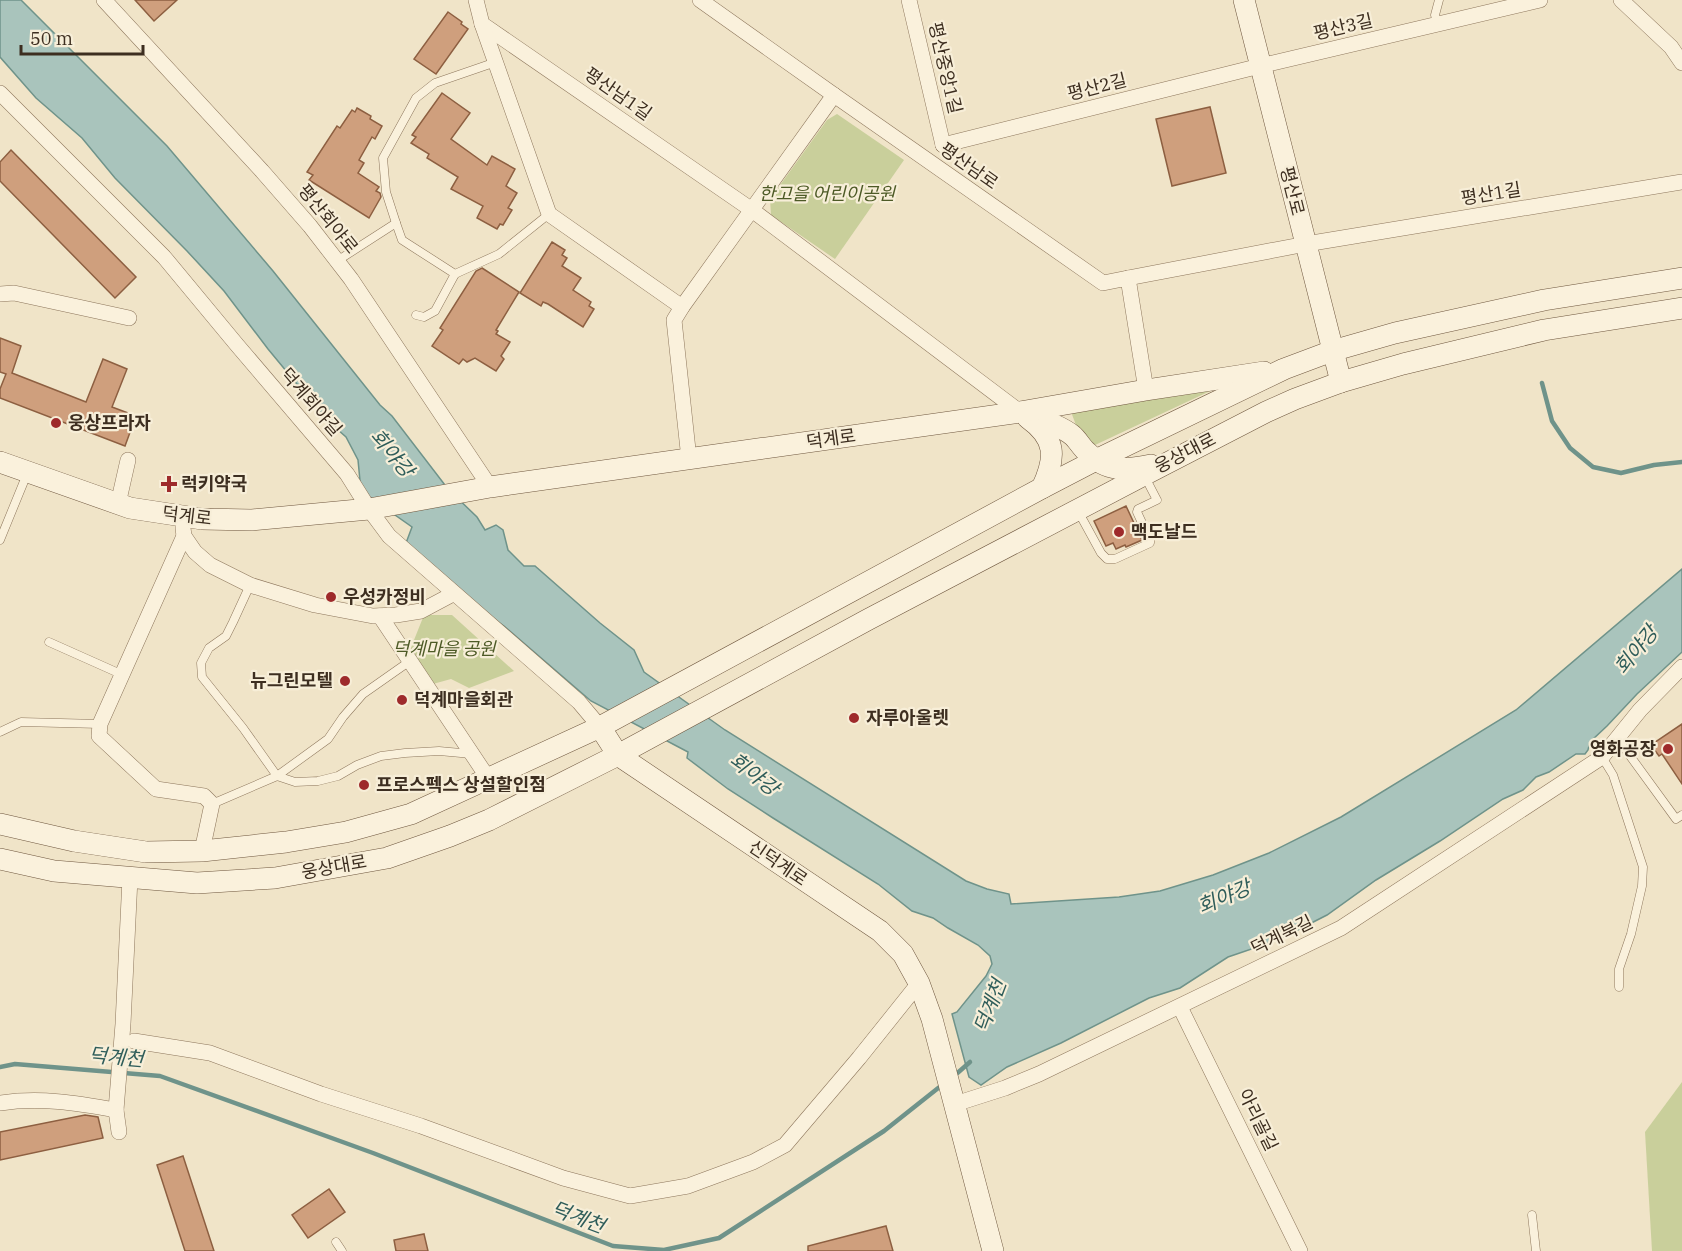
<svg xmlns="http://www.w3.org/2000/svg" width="1682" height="1251" viewBox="0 0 1682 1251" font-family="'IBM Plex Serif','Noto Sans KR',serif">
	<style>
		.green { fill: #c9cf9b }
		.water { fill: #a9c4bc; stroke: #6f938a; stroke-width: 1.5 }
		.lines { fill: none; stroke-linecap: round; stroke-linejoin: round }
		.stream { stroke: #6f938a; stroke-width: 4.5 }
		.building { fill: #cf9f7d; stroke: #8d5f41; stroke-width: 1.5 }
		.lane-casing { stroke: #8d765c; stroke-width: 9 }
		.street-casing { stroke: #8d765c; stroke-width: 16 }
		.secondary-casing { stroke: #6f573f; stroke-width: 22 }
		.lane { stroke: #faf1dc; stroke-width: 8 }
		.street { stroke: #faf1dc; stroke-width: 15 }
		.secondary { stroke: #faf1dc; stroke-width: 21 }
		.poi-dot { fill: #9e2a2b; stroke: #f7eed8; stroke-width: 2 }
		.labels { text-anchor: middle; stroke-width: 4.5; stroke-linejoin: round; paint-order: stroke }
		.street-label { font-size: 18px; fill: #3d2e20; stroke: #f7eed8 }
		.park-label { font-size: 18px; font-style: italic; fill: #4d5a26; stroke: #f7eed8 }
		.poi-label { font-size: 18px; font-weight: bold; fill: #3d2e20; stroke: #f7eed8; text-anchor: start }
		.water-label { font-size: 20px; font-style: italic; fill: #2f5d5a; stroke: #f7eed8 }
	</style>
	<rect width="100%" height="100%" fill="#f0e4c8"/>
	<g class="green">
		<path d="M837,114L904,160L835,259L771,215L770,199L827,120Z"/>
		<path d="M1223,385L1095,445L1077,428L1070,409Z"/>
		<path d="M424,615H452L514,671L469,688L451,679L422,687L406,660Z"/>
		<path d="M1682,1082V1251H1652L1645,1132Z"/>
	</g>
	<path class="water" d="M0,0H21L167,146L273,271L380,405L392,416L448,489L477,517L485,530L496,525L503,530L508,550L524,566H535L600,623L634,650L644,672L725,730L966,881L987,889L1009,894L1011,904L1119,897L1160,891L1213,875L1269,853L1341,817L1516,710L1682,569V652L1637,694L1607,726L1590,742L1588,750L1585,754H1576L1549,772L1536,777L1523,790L1503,799L1440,841L1376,880L1327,915L1278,940L1228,957L1180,988L1149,998L1061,1043L1007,1067L981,1085L969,1077L952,1014L957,1012L986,976L992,964L990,956L978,945L948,928L933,918L912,911L878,884L773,818L728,789L687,758L688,752L591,701L504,626L473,604L406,543L412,527L361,491L358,460L346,437L337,429L306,395L268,349L224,291L187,251L115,178L82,138L36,98L0,57Z"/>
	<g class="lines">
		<g class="stream">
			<path d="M1542,383L1552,421L1570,448L1593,467L1621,473L1654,465L1682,462"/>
			<path d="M0,1067L15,1064L160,1076L373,1153L613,1246L664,1250L719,1238L884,1131L942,1085"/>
			<path d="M954,1076L970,1062"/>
		</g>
	</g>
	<g class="building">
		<path d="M135,0H177L154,21Z"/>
		<path d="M448,12L462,22L461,24L468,29L436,74L414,59Z"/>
		<path d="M442,93L470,113L451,139L487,165L492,156L515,169L506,186L517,193L508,208L512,210L503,225L500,224L497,229L477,218L483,206L451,189L458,177L427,158L429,154L411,143L416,137L412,135Z"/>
		<path d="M1210,107L1226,173L1172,186L1156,119Z"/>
		<path d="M357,108L371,116L370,119L382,126L375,139L372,137L359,160L364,163L358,173L379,187L376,191L380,193L381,197L369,218L309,180L313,175L307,172L337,126L340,128L352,110L355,112Z"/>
		<path d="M11,150L136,277L115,298L0,181V162Z"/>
		<path d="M552,242L565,250L562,255L567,258L562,266L581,278L573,290L591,302L589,306L594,309L583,327L548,304L543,302L541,306L520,293Z"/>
		<path d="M482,268L519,292L496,330L498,331L496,334L510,342L501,356L504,359L496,371L475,358L467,362L463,359L459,364L432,346L443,330L440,328L476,271Z"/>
		<path d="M0,338L21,346L12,373L86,402L103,359L127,369L112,407L136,416L125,446L0,398V389L6,374L0,372Z"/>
		<path d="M1126,506L1142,540L1126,547L1125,545L1116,549L1113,543L1106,546L1094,521Z"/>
		<path d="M1682,724V784L1662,754L1659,756L1651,745Z"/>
		<path d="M85,1115L98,1117L103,1138L0,1160V1132Z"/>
		<path d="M183,1156L214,1251H185L157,1165Z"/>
		<path d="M329,1189L345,1212L308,1238L292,1215Z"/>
		<path d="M886,1226L893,1251H808V1246Z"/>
		<path d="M424,1234L428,1251H396L394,1240Z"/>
	</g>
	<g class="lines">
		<g class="lane-casing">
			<g id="lane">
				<path d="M1438,25L1435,15L1439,0"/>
				<path d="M396,223L386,192L383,158L416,98L435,83L496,62"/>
				<path d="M337,261L396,223L402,240L455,274L499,254L549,214"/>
				<path d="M416,315L424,317L435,311L455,274"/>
				<path d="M1078,511L1101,553L1107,559H1115L1150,543V540L1137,512L1138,509L1157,500L1144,475"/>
				<path d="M0,540L27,474"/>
				<path d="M250,585L233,622L226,636L209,648L201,663L202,677L243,728L277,776L295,782L318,781L338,776L357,765L381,756L405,753L439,751L472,754"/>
				<path d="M49,642L123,675"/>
				<path d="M0,732L21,722L100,724"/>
				<path d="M1617,738L1676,819L1682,815"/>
				<path d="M1602,757L1613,775L1643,867L1642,886L1631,934L1619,969V987"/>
				<path d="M212,804L277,776L328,739L343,717L363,694L410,661"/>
				<path d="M1532,1215L1536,1251"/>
				<path d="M336,1242L342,1251"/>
			</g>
		</g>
		<g class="street-casing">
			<g id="street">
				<path d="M104,0L262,171L310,226L351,279L490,487"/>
				<path d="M476,0L482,24L752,210L1020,412"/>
				<path d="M700,0L834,95L1103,283L1128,278L1146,390"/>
				<path d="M909,0L943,145"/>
				<path d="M1621,0L1671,47L1682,63"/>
				<path d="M482,24L549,214L682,307"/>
				<path d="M0,93L164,257L237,345L347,474L369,509L389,536L579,702L600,727"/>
				<path d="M943,145L1260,66L1540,0"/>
				<path d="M1128,278L1306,244L1682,182"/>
				<path d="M0,294L14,293L129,318"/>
				<path d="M689,459L674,320L682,307L834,95"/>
				<path d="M118,504L128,460"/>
				<path d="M183,528L184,536L195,552L210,565L250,585L315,605L373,616L396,615L421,611L453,594"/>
				<path d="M184,536L100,724L99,736L156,789L204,796L212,804L202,851"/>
				<path d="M380,616L488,778"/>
				<path d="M1180,1007L1300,1251"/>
				<path d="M134,1041L210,1053L321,1094L421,1126L563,1178L630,1196L688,1186L753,1162L785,1145L859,1058L919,983"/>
				<path d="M0,1103C40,1097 77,1103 116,1110"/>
				<path d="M955,1104L1005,1088L1039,1074L1341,928L1602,757L1640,710L1682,667"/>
				<path d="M119,1132L116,1110L123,1024L130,878"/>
			</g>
		</g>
		<g class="secondary-casing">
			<g id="secondary">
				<path d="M1244,0L1341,382"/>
				<path d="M1021,412C1037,419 1058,424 1072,435C1078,440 1081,447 1087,452C1107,473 1126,470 1151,465"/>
				<path d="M1028,418C1057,439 1056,458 1042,488"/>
				<path d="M0,462L130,508L202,519L252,520L369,509L490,487L1020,412L1146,390L1264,372"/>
				<path d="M600,727L618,755L880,931L903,954L919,983L932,1019L993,1251"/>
				<path d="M0,824L74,841L146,852L202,851L286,842L346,832L411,814L600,727L1042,488L1096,460L1284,369L1332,351L1395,333L1544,300L1682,278"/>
				<path d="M0,859L54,871L197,883L275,878L387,858L450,836L489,820L618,755L869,619L1144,475L1266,412L1295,399L1341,382L1403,364L1544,330L1682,308"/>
			</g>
		</g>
		<use href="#lane" class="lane"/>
		<use href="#street" class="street"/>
		<use href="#secondary" class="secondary"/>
	</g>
	<g class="poi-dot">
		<circle cx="56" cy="423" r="6"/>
		<path d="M166 475h6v6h6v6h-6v6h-6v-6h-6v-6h6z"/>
		<circle cx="1119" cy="532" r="6"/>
		<circle cx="331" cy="597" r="6"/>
		<circle cx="345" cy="681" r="6"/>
		<circle cx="402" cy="700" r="6"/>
		<circle cx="854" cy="718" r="6"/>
		<circle cx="1668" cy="749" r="6"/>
		<circle cx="364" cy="785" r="6"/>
	</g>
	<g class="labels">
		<g class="street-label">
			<text transform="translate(1343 27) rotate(-13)" y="6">평산3길</text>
			<text transform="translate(945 68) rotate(77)" y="6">평산중앙1길</text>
			<text transform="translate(1097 87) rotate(-14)" y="6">평산2길</text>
			<text transform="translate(618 94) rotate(35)" y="6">평산남1길</text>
			<text transform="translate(969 166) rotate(35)" y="6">평산남로</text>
			<text transform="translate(1292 191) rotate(76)" y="6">평산로</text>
			<text transform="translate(1491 194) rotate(-9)" y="6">평산1길</text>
			<text transform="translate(328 219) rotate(51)" y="6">평산회야로</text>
			<text transform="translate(311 402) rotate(49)" y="6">덕계회야길</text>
			<text transform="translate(831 439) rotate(-8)" y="6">덕계로</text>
			<text transform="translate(1185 453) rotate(-27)" y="6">웅상대로</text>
			<text transform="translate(187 516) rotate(7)" y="6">덕계로</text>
			<text transform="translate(778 863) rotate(34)" y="6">신덕계로</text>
			<text transform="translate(334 867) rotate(-10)" y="6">웅상대로</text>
			<text transform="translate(1282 935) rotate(-26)" y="6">덕계북길</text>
			<text transform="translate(1258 1120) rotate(64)" y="6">아리골길</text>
		</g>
		<g class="park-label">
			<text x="827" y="200">한고을 어린이공원</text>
			<text x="444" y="655">덕계마을 공원</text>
		</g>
		<g class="poi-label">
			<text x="68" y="429">웅상프라자</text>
			<text x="181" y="490">럭키약국</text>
			<text x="1131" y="538">맥도날드</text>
			<text x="343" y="603">우성카정비</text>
			<text x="333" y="687" text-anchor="end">뉴그린모텔</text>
			<text x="414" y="706">덕계마을회관</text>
			<text x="866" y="724">자루아울렛</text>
			<text x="1656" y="755" text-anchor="end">영화공장</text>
			<text x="376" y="791">프로스펙스 상설할인점</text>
		</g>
		<g class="water-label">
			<text transform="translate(392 453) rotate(50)" y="7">회야강</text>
			<text transform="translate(1636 650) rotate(-51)" y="7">회야강</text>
			<text transform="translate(754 774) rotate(38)" y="7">회야강</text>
			<text transform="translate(1224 897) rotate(-23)" y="7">회야강</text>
			<text transform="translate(990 1006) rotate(-69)" y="7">덕계천</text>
			<text transform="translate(116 1057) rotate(5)" y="7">덕계천</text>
			<text transform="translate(578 1217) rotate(21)" y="7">덕계천</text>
		</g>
	</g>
	<path d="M21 45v9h122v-9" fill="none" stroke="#3d2e20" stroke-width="3"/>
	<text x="30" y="45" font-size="18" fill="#3d2e20" stroke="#f7eed8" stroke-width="4.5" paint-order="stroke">50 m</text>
</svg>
